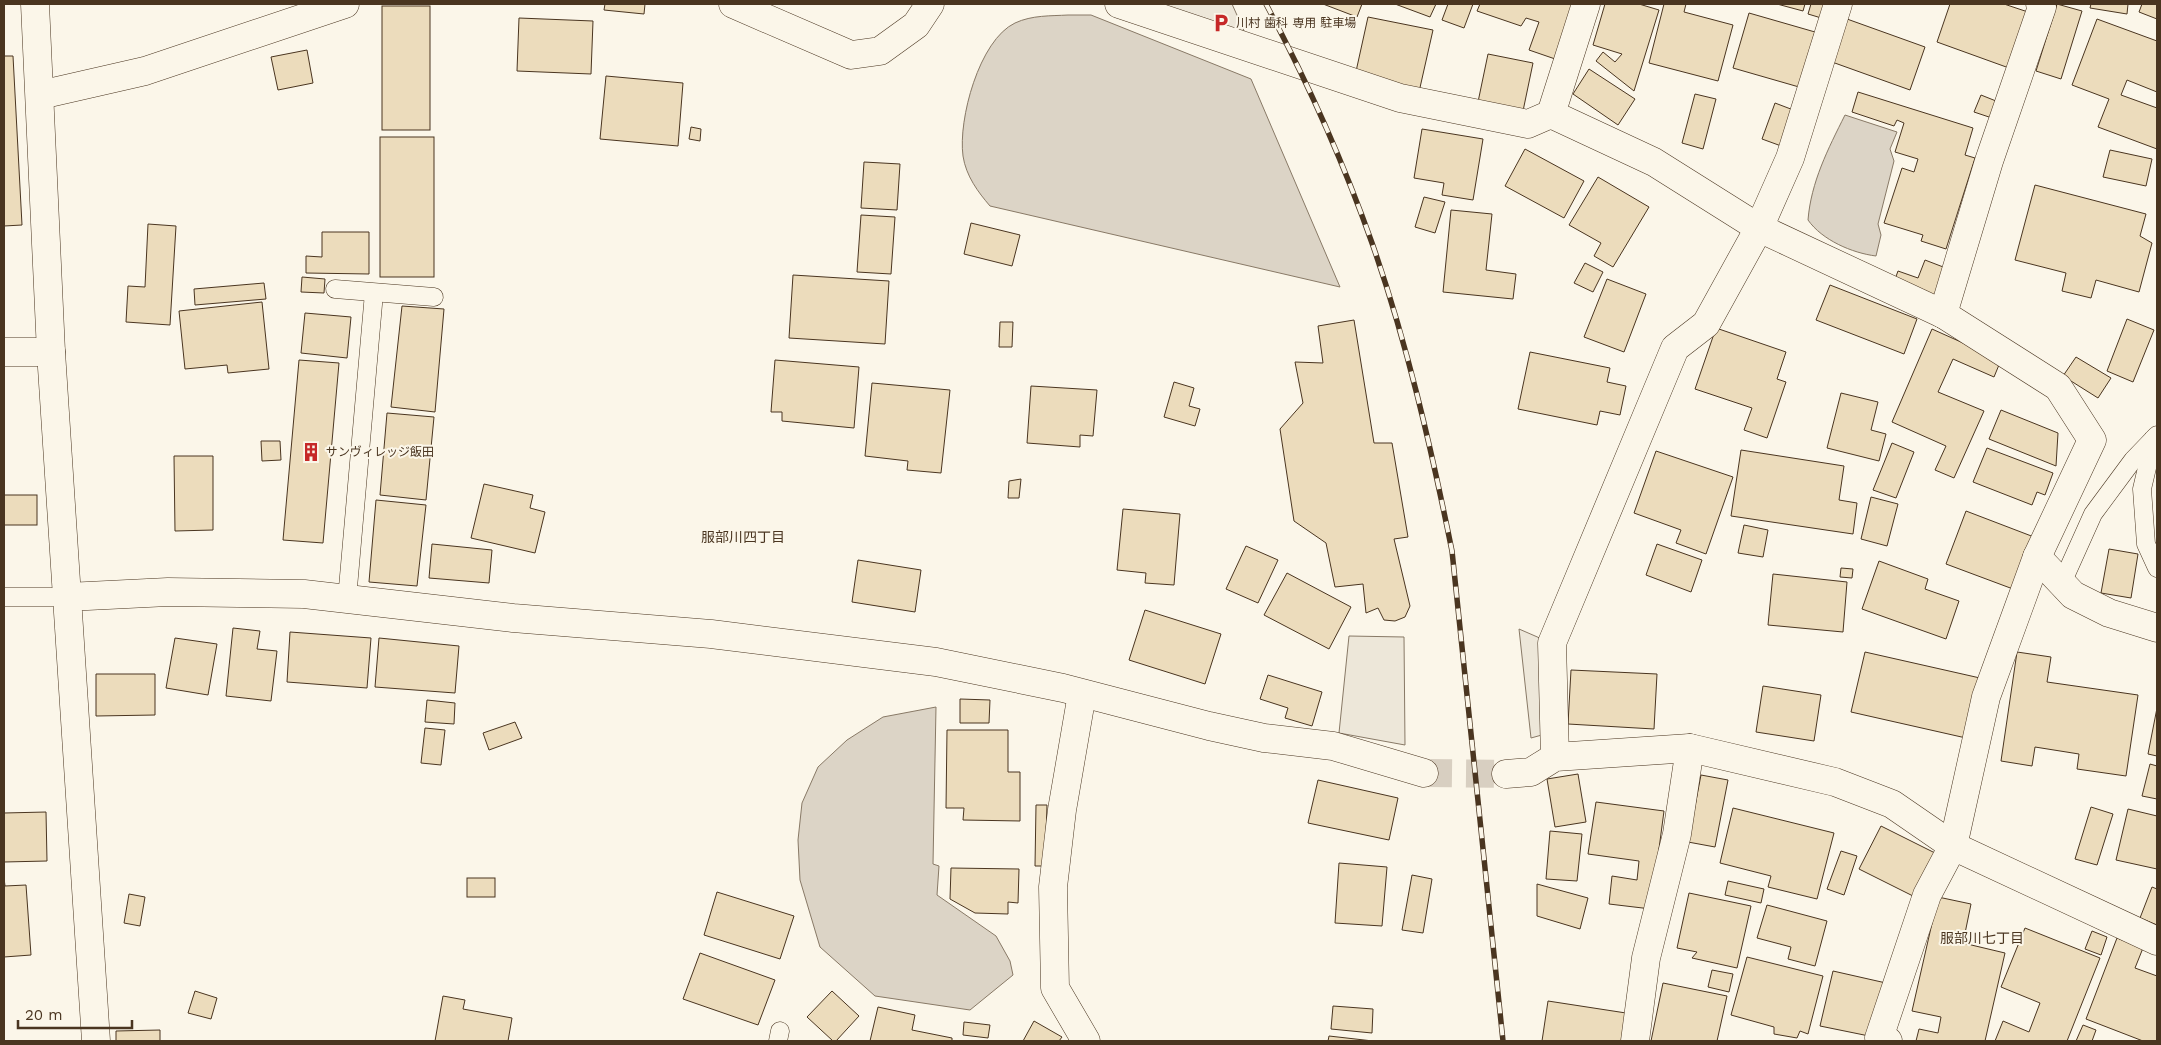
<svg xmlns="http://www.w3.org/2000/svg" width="2161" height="1045" viewBox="0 0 2161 1045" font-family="'Work Sans','Noto Sans JP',sans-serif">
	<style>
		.parking { fill: #ede7d9; stroke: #887966 }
		.water { fill: #dcd4c6; stroke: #887966 }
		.building { fill: #ecdcbc; stroke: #4a3520 }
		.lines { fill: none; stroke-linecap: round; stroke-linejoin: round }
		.street-tunnel { stroke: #d8cfc1; stroke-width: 28; stroke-dasharray: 28 14; stroke-linecap: butt }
		.lane-casing { stroke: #4a3520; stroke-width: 19 }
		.street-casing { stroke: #4a3520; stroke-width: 29 }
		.lane { stroke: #fbf6e9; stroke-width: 18 }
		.street { stroke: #fbf6e9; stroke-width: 28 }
		.rail-casing { stroke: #4a3520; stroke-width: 5.5 }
		.rail { stroke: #fbf6e9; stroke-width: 4; stroke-dasharray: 11; stroke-linecap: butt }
		.labels { text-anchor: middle; stroke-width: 4; stroke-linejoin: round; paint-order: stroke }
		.poi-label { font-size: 12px; fill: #4a3520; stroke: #fbf6e9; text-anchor: start }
		.neighbourhood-label { font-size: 14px; fill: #4a3520; stroke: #fbf6e9 }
	</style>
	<rect width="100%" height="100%" fill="#fbf6e9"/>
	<g class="parking">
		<path d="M1154,4H1232L1249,42Z"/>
		<path d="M1519,629L1542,639L1549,733L1531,738Z"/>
		<path d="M1349,636L1404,637L1405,745L1339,733Z"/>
	</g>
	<g class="water">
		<path d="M1068,15H1091L1251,79L1340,287L990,206C978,192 966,176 963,156C958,120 979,40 1015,23C1032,15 1051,16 1068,15Z"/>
		<path d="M1845,115L1897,132L1890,149L1894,161L1878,224L1881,235L1876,256C1852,253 1822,240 1808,220C1811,182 1828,149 1845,115Z"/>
		<path d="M936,707L933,864L939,866L937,895L996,936L1010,961L1013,975L970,1010L875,996L820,947L800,880L798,840L802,803L818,767L847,740L883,717Z"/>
	</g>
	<g class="building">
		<path d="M605,4H645L644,14L604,10Z"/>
		<path d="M1323,4H1362L1357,17Z"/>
		<path d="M1395,4H1436L1430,17Z"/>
		<path d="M1448,4H1473L1464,28L1442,20Z"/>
		<path d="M1480,4H1580L1561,61L1529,50L1539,22L1526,18L1521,26L1477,11Z"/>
		<path d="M1605,4H1639L1659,10L1634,91L1596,61L1603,52L1615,62L1622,54L1593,45Z"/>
		<path d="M1664,4H1686L1684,12L1733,25L1718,81L1649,63Z"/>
		<path d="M1777,4H1805L1803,11Z"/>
		<path d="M1811,4H1832L1828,20L1808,14Z"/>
		<path d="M1950,4H2004L2028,12L2009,68L1937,42Z"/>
		<path d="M2057,4L2082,11L2061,79L2036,71Z"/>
		<path d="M2091,4H2128L2127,14L2090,8Z"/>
		<path d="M2142,4H2157V19L2139,12Z"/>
		<rect x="382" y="6" width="48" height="124"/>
		<path d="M1749,13L1815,32L1799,87L1733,68Z"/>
		<path d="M1368,17L1433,30L1419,92L1355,76Z"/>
		<path d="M519,18L593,21L591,74L517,71Z"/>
		<path d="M1847,19L1925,47L1910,90L1832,62Z"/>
		<path d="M2097,19L2157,41V92L2127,80L2121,95L2157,108V149L2098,127L2109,99L2072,85Z"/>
		<path d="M307,50L313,83L278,90L271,57Z"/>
		<path d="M1488,54L1533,63L1523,111L1478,102Z"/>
		<path d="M4,56H13L22,225L4,226Z"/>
		<path d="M1589,69L1635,99L1618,125L1573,94Z"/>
		<path d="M606,76L683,83L678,146L600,139Z"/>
		<path d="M1858,92L1973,128L1965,155L1975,158L1946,249L1921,241L1923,235L1884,223L1902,168L1914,172L1918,159L1895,152L1904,123L1897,120L1894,126L1852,112Z"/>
		<path d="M1695,94L1716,99L1703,149L1682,143Z"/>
		<path d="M1981,95L2001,103L1995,119L1974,112Z"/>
		<path d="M1775,103L1796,111L1784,147L1762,139Z"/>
		<path d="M691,127L701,129L700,141L689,139Z"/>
		<path d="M1422,129L1483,139L1473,200L1442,195L1444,183L1414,178Z"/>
		<rect x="380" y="137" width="54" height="140"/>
		<path d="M1525,149L1584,181L1564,218L1505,186Z"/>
		<path d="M2110,150L2152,159L2146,186L2103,177Z"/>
		<path d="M864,162L900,164L897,210L861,208Z"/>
		<path d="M1598,177L1649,207L1613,267L1594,256L1601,243L1569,225Z"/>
		<path d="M2035,185L2146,214L2140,236L2152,243L2139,292L2096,280L2091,298L2062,291L2066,273L2015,260Z"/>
		<path d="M1424,197L1445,202L1435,233L1415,227Z"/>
		<path d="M1451,210L1492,214L1486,270L1516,274L1513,299L1443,292Z"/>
		<path d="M861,215L895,217L891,274L857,272Z"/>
		<path d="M971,223L1020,235L1012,266L964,254Z"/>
		<path d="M148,224L176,226L170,325L126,322L128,286L145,287Z"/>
		<path d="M322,232H369V274L306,273V256L322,257Z"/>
		<path d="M1925,260L1951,270L1940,303L1894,282L1898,271L1918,278Z"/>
		<path d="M1585,263L1603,272L1593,292L1574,283Z"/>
		<path d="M793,275L889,281L885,344L789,338Z"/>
		<path d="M302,277L325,279L324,293L301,292Z"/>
		<path d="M1607,279L1646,294L1624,352L1584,337Z"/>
		<path d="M264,283L266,299L195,305L194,289Z"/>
		<path d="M1830,285L1917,319L1904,354L1816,320Z"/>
		<path d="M262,302L269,369L228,373L227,365L185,369L179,311Z"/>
		<path d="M402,306L444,309L435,412L391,407Z"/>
		<path d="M305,313L351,317L347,358L301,353Z"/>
		<path d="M2127,319L2154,330L2133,382L2107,371Z"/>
		<path d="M1354,320L1374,443H1392L1408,537L1394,539L1410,606L1405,617L1395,621L1384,620L1378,608L1366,613L1363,584L1335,587L1326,543L1294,521L1280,429L1303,403L1295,362L1323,363L1318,326Z"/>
		<path d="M1000,322H1013L1012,347H999Z"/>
		<path d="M1716,328L1786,352L1777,379L1786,382L1767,438L1744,430L1752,408L1695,389Z"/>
		<path d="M1932,329L2001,360L1994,377L1953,359L1938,392L1984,411L1954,478L1935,470L1946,446L1892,422Z"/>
		<path d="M1530,352L1610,368L1607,382L1626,386L1620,415L1600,411L1597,425L1518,409Z"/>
		<path d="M2076,357L2111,378L2098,398L2063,376Z"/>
		<path d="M299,360L339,363L323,543L283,540Z"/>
		<path d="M775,360L859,367L854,428L782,421V412H771Z"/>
		<path d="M1174,382L1194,388L1189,406L1200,409L1195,426L1164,417Z"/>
		<path d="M872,383L950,390L941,473L907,470L908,461L865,456Z"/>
		<path d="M1031,386L1097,390L1093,436L1080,435V447L1027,443Z"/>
		<path d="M1841,393L1878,402L1871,430L1886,434L1879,461L1827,448Z"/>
		<path d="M2001,410L2058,433L2056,466L1989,439Z"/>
		<path d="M387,413L434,417L426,500L380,495Z"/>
		<path d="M261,441H280L281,460L262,461Z"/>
		<path d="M1892,443L1914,452L1896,498L1873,490Z"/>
		<path d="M1987,448L2053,473L2045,495L2037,492L2032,505L1973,482Z"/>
		<path d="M1741,450L1844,466L1839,500L1857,503L1853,534L1731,516Z"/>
		<path d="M1656,451L1733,477L1706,554L1676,543L1681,530L1634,513Z"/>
		<path d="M174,456H213V530L175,531Z"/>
		<path d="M1021,479L1019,498H1008L1009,481Z"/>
		<path d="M484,484L533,495L530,508L545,512L535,553L471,538Z"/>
		<rect x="4" y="495" width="33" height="30"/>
		<path d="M1871,497L1898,504L1887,546L1861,539Z"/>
		<path d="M376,500L426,505L417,586L369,582Z"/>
		<path d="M1123,509L1180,514L1174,585L1145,583L1146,573L1117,570Z"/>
		<path d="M1966,511L2034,537L2013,589L1946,564Z"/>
		<path d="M1744,525L1768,530L1763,557L1738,553Z"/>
		<path d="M432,544L492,550L489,583L429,578Z"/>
		<path d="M1657,544L1702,560L1691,592L1646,575Z"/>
		<path d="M1246,546L1278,560L1258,603L1226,589Z"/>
		<path d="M2109,549L2138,554L2131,598L2101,593Z"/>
		<path d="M858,560L921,570L915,612L852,602Z"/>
		<path d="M1879,561L1928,579L1925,589L1959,601L1946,639L1862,609Z"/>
		<path d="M1841,568L1853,569L1852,578L1840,577Z"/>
		<path d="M1287,573L1351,607L1329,649L1264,615Z"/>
		<path d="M1773,574L1847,582L1843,632L1768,625Z"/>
		<path d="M1145,610L1221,634L1205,684L1129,660Z"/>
		<path d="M233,628L260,631L257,649L277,651L271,701L226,696Z"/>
		<path d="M290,632L371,638L367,688L287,682Z"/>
		<path d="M175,638L217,644L208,695L166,688Z"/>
		<path d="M379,638L459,646L455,693L375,687Z"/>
		<path d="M1865,652L1980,678L1966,738L1851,712Z"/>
		<path d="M2017,652L2051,657L2047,682L2138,695L2126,776L2077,769L2079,754L2035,747L2032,766L2001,761Z"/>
		<path d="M1571,670L1657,674L1654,729L1568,724Z"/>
		<path d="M96,674H155V715L96,716Z"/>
		<path d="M1268,675L1322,692L1312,726L1285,718L1288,708L1260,699Z"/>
		<path d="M1763,686L1821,695L1814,741L1756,732Z"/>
		<path d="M960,699L990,700L989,723H960Z"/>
		<path d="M427,700L455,703L454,724L425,722Z"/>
		<path d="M2157,708V756L2148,754Z"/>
		<path d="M515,722L522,738L489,750L483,733Z"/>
		<path d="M425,728L445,730L441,765L421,763Z"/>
		<path d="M947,730H1008V772H1020V821L963,820L964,808H946Z"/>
		<path d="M2150,764L2157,766V799L2142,796Z"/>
		<path d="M1578,774L1586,822L1555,827L1547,779Z"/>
		<path d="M1701,775L1728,780L1715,847L1688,842Z"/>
		<path d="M1318,780L1398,798L1389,840L1308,823Z"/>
		<path d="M1596,802L1664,811L1651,909L1609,904L1612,876L1637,880L1639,861L1588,854Z"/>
		<path d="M1036,805H1047L1045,866H1035Z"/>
		<path d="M2091,807L2113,814L2097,865L2075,859Z"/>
		<path d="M1733,808L1834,833L1817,899L1768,887L1771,876L1720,863Z"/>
		<path d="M2128,809L2157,816V869L2116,860Z"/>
		<path d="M46,812L47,861L4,862V813Z"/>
		<path d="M1881,826L1937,854L1915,897L1859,869Z"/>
		<path d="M1550,831L1582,834L1577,881L1546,879Z"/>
		<path d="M1841,851L1857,856L1844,895L1827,889Z"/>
		<path d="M1339,863L1387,867L1382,926L1335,923Z"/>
		<path d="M951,868L1019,869L1018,903L1008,902V914L975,913L950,899Z"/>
		<path d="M1412,875L1432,879L1423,933L1402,930Z"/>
		<path d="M4,878L5,886L26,885L31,955L4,957Z"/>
		<rect x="467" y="878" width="28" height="19"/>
		<path d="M1728,881L1764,889L1761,903L1725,895Z"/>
		<path d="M1537,884L1588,898L1580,929L1537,916Z"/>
		<path d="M2152,887L2157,889V925L2140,918Z"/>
		<path d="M717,892L794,916L780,959L704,935Z"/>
		<path d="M1689,893L1751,906L1737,968L1692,958L1697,952L1677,948Z"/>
		<path d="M129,894L145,897L140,926L124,923Z"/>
		<path d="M1938,897L1971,904L1963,943L2005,953L1985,1041H1916L1919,1029L1938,1033L1941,1017L1912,1011Z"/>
		<path d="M1767,905L1827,921L1815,966L1788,959L1791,947L1757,938Z"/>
		<path d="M2025,928L2100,958L2067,1041H1995L2003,1021L2029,1032L2040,1003L2001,987Z"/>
		<path d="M2092,931L2107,937L2101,955L2085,949Z"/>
		<path d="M2117,938L2143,948L2135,968L2157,976V1041H2143L2086,1019Z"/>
		<path d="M700,953L775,980L758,1025L683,999Z"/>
		<path d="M1747,957L1823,976L1808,1034L1800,1031L1797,1038L1774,1034V1027L1731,1015Z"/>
		<path d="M1712,970L1733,974L1729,992L1708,987Z"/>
		<path d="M1833,971L1886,983L1874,1037L1820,1026Z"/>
		<path d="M1663,983L1727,996L1717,1041H1651Z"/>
		<path d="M195,991L217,998L211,1019L188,1013Z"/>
		<path d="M832,991L859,1016L836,1041H833L807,1017Z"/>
		<path d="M443,996L465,1000L463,1009L512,1018L508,1041H435Z"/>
		<path d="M1548,1001L1626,1013L1622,1041H1542Z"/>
		<path d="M1333,1006L1373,1009L1372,1033L1331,1029Z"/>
		<path d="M878,1007L915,1015L912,1030L952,1038V1041H870Z"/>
		<path d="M1034,1021L1062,1037L1059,1041H1023Z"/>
		<path d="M964,1022L990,1025L988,1038L963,1035Z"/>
		<path d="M2083,1025L2096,1030L2092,1041H2076Z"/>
		<path d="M160,1030V1041H116V1031Z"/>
		<path d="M1329,1036L1373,1041H1328Z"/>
	</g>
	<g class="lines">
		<path class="street-tunnel" d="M1424,773L1506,774"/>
		<g class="lane-casing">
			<g id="lane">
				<path d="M335,289L434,297"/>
				<path d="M2154,438L2142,489L2146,544L2157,568"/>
				<path d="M2062,583L2093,514L2133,460L2157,435"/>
				<path d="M4,597H67"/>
				<path d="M347,599L374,293"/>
				<path d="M778,1041L780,1031"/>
			</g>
		</g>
		<g class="street-casing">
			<g id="street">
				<path d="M35,4L51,352L96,1041"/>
				<path d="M733,4L851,55L880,51L916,25L930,4"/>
				<path d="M1119,4L1400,98L1528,124L1551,114L1586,4"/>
				<path d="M40,95L145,71L345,4"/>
				<path d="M1551,114L1654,162L1759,228L1943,314L2058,387L2092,440L2037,557L2073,595L2109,613L2157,628"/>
				<path d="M1943,314L1989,161L2042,7L2040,4"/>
				<path d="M4,352H51"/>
				<path d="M67,597L168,592L304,594L513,618L711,634L936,662L1063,688L1209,726L1264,738L1333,746L1424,773"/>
				<path d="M1082,694L1062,810L1053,887L1055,988L1086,1041"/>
				<path d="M1555,757L1552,643L1675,348L1706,324L1759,228L1790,158L1838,4"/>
				<path d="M1506,774L1531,772L1555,757L1690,748L1835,782L1892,804L1953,846L2157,941"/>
				<path d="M1635,1041L1646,958L1677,834L1690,748"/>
				<path d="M1888,1041L1879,1038L1927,895L1953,846L1986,697L2037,557"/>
			</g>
		</g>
		<use href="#lane" class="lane"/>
		<use href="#street" class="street"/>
		<g class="rail-casing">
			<path id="rail" d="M1266,4C1307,81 1343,161 1372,243C1407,343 1431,447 1452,551L1503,1041"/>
		</g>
		<use href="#rail" class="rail"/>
	</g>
	<defs>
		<g id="parking-bare" transform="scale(1.5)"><path d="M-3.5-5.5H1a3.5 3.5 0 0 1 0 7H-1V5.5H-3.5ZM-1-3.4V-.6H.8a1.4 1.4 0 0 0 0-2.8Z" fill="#c62828" stroke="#fbf6e9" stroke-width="2.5" paint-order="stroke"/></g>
		<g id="building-bare" transform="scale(1.5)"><path d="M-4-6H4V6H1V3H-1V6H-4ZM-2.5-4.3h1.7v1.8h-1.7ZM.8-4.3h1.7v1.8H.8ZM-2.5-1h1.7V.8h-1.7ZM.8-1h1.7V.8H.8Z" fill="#c62828" stroke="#fbf6e9" stroke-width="2.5" paint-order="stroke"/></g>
	</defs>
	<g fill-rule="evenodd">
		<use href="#parking-bare" x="1221" y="23"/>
		<use href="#building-bare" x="311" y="452"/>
	</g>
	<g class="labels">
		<g class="poi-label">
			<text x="1236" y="27">川村 歯科 専用 駐車場</text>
			<text x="326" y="456">サンヴィレッジ飯田</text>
		</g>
		<g class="neighbourhood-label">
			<text x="743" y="542">服部川四丁目</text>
			<text x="1982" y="943">服部川七丁目</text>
		</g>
	</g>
	<rect width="2161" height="1045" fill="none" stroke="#4a3520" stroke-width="10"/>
	<path d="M18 1020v8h114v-8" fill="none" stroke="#4a3520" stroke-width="2.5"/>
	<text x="25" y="1020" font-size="15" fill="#4a3520" stroke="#fbf6e9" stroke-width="4" paint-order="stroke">20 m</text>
</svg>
